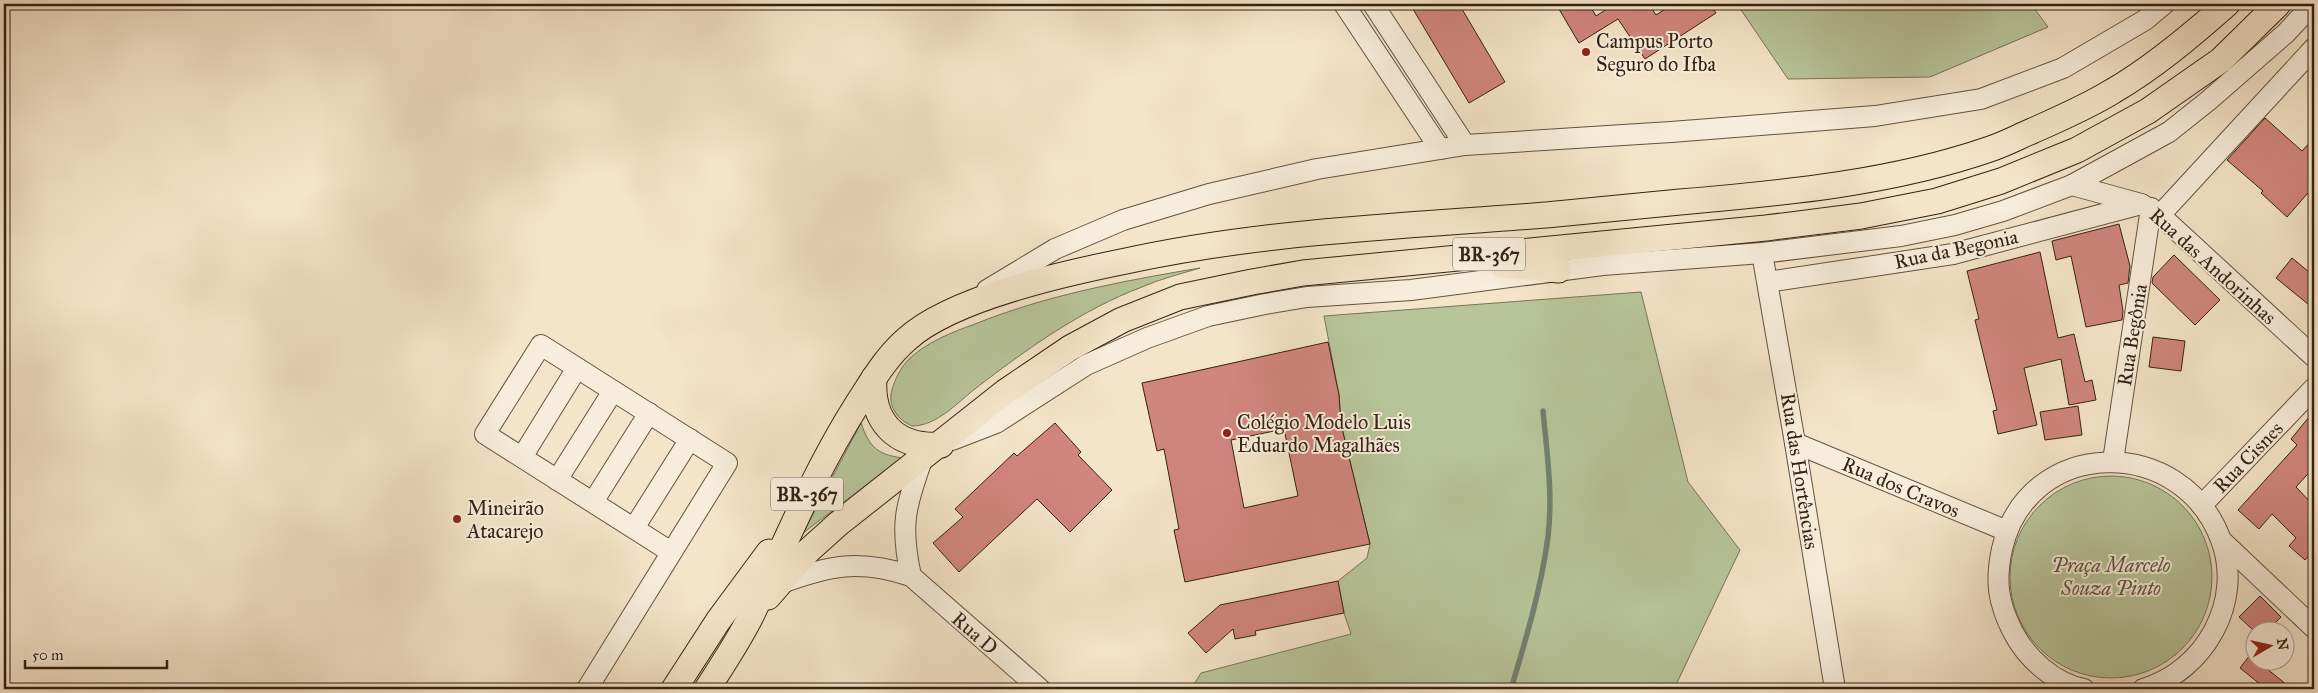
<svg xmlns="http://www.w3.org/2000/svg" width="2318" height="693" viewBox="0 0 2318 693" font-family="'IM FELL Great Primer',serif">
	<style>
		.green { fill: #b8c59a; stroke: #767457 }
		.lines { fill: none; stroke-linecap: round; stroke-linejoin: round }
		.stream { stroke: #728072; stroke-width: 5.5 }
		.building { fill: #d0857e; stroke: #342214; fill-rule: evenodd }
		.minor-casing { stroke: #645241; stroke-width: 22 }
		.major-casing { stroke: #342214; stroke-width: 27 }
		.minor { stroke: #f8eddc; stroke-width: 20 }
		.major { stroke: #f4e4c9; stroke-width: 25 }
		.poi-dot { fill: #8f2418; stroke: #f8eddc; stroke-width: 2 }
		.labels { text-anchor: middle; stroke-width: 4; stroke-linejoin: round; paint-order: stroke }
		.shield { fill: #f8eddc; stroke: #6f5f50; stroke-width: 1 }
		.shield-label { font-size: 19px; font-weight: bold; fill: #342214 }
		.poi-label { font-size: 20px; fill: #342214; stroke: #f8eddc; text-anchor: start }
		.street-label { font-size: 20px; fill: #342214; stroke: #f8eddc }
		.park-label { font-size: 20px; font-style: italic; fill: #5c533c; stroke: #f8eddc }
	</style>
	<rect width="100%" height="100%" fill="#f4e4c9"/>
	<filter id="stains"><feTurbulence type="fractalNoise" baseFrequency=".004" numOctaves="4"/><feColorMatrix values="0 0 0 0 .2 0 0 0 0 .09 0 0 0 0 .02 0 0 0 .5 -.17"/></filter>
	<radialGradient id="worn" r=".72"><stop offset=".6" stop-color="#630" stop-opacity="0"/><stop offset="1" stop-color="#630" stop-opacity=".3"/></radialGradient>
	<g class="green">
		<path d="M1737,4H2031L2048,27L1930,77L1788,79Z"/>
		<path d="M1200,268C1180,274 1160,279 1142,287C1081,310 1027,349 976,388C958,402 937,426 912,426C898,420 887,406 892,390C895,379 900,369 908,360C925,343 952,332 975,324C1047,295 1123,281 1200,268Z"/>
		<path d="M1641,292L1688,482L1740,550L1674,689H1191L1201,673L1351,634L1344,613L1338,581L1367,558L1370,544L1341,424L1339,395L1324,316Z"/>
		<path d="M861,423C870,448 877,454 902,458L803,533Z"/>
		<circle cx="2111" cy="577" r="101"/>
	</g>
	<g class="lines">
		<path class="stream" d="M1511,689C1526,639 1541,589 1548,537C1553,496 1547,452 1543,411"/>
	</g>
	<g class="building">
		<path d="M1410,4H1459L1505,82L1469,103Z"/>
		<path d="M1556,4H1589L1596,16L1610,7L1607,4H1649L1656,15L1673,4H1710L1716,13L1645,59L1618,19L1579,43Z"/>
		<path d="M2265,118L2302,151L2314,138V186L2287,217L2261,193L2263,191L2227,160Z"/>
		<path d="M2119,224L2130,266L2128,283L2119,285L2123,311L2122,320L2086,327L2071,256L2056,260L2052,241Z"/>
		<path d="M2040,252L2058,338L2074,334L2085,382L2092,380L2096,400L2069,405L2061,359L2024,368L2037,425L1998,434L1993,411L1997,410L1975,320L1979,319L1967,271Z"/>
		<path d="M2174,255L2220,300L2195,325L2152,283L2153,277Z"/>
		<path d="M2292,258L2314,276V309L2276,278Z"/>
		<path d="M2153,337L2185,341L2181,371L2149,367Z"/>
		<path d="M1328,342L1339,395L1341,424L1370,544L1185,582L1174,530L1179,529L1164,449L1157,451L1142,383ZM1284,429L1298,496L1244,508L1231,440Z"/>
		<path d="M2078,406L2082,435L2045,440L2040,412Z"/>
		<path d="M2314,411V467L2296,487L2314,506V550L2305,560L2289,546L2296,538L2272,514L2259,529L2238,510L2297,445L2291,439Z"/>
		<path d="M1055,423L1081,452L1078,455L1112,490L1070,532L1037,499L959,572L933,543L963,517L955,509L1014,453L1017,456Z"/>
		<path d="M1338,581L1344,613L1255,631L1256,635L1235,639L1233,629L1206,653L1188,633L1220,605Z"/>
		<path d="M2260,596L2281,617L2268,630H2253L2239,617Z"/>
		<path d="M2250,655L2256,660L2292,689H2266L2240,668Z"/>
	</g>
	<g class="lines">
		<g class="minor-casing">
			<g id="minor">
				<path d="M1344,4L1440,149"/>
				<path d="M1373,4L1465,145"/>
				<path d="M2072,185L2141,204L2160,215L2314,357"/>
				<path d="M2160,215L2314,48"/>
				<path d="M1762,253L1795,443L1835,689"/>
				<path d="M1768,282L1953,254L2141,204"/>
				<path d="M987,290L1055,249L1123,220L1209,194L1317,169L1465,145L1671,132L1875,116L1981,99L2063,68L2145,20L2164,4"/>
				<path d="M952,440L996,423L1086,365L1147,338L1208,316L1265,304L1307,297L1411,290L1603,265L1762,253L1901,236L1955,225L2003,211L2072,185L2169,132L2208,101L2286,33L2313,4"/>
				<path d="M1795,443L2007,531"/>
				<path d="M522,457L577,368"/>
				<path d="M2113,461L2151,208"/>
				<path d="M557,480L613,391"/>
				<path d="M593,502L649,413"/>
				<path d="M2202,505L2314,388"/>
				<path d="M634,528L690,439"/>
				<path d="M2222,541L2314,628"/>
				<path d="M911,576C900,526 905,507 922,460"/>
				<path d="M779,584C830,565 859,559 911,576L1040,689"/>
				<path d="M587,689L727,463L541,345L485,434L671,552"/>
				<path d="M2084,689C2054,683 2027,659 2013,632C1998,603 1995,581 2002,549C2028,436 2182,434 2221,540C2244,601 2205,671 2143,689"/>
			</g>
		</g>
		<g class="major-casing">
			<g id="major">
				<path d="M1502,265L1559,270"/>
				<path d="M874,378C871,422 896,448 941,445"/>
				<path d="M768,597L808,551L838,524L1005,392L1070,348L1122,320L1180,297L1252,282L1303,273L1766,228L1861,216L1937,201L2001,181L2077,150L2148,111L2221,60L2278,4"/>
				<path d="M674,689L718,621L769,552"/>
				<path d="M707,689C723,664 740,639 753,612C786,541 816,469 858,403C873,380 886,357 907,339C952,298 1066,273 1126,261C1264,231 1406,226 1546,215C1591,211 1636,206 1680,202C1784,193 1892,183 1990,149C2005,144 2018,137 2032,131C2059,119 2087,107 2113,91C2153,68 2192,35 2227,4"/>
			</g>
		</g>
		<use href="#minor" class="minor"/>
		<use href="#major" class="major"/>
	</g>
	<g class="poi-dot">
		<circle cx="1586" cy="52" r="5"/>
		<circle cx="1227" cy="433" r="5"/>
		<circle cx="457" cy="519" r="5"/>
	</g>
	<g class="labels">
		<g class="shield">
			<rect x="1453" y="237.5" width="72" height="33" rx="4"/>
			<rect x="771" y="477.5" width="72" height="33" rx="4"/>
		</g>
		<g class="shield-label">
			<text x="1489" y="261">BR-367</text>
			<text x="807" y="501">BR-367</text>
		</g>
		<g class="poi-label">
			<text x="1596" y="48">Campus Porto<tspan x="1596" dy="23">Seguro do Ifba</tspan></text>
			<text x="1237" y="429">Colégio Modelo Luis<tspan x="1237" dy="23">Eduardo Magalhães</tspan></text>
			<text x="467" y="515">Mineirão<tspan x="467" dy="23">Atacarejo</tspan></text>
		</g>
		<g class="street-label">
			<text transform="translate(1956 249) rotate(-12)" y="7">Rua da Begonia</text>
			<text transform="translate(2213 266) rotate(42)" y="7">Rua das Andorinhas</text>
			<text transform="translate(2132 335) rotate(-81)" y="7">Rua Begônia</text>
			<text transform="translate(2248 457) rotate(-46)" y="7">Rua Cisnes</text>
			<text transform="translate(1800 471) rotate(81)" y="7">Rua das Hortências</text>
			<text transform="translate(1901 487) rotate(23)" y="7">Rua dos Cravos</text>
			<text transform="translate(975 633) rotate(41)" y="7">Rua D</text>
		</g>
		<g class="park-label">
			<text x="2111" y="572">Praça Marcelo<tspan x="2111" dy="23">Souza Pinto</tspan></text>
		</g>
	</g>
	<rect width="2318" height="693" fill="none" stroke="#f4e4c9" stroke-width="20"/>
	<rect x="5" y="5" width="2308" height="683" fill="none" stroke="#342214" stroke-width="2.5"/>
	<rect x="10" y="10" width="2298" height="673" fill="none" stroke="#342214"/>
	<g transform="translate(2270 646) rotate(81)"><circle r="24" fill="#f8eddc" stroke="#aa9c8c"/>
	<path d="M0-4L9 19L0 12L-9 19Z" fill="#8f2418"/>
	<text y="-8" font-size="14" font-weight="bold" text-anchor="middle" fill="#342214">N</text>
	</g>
	<path d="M25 660v8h142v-8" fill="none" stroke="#342214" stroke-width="2.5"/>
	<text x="32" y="660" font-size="15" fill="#342214" stroke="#f8eddc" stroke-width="4" paint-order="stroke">50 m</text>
	<rect width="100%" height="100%" filter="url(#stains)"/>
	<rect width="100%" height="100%" fill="url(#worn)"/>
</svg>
